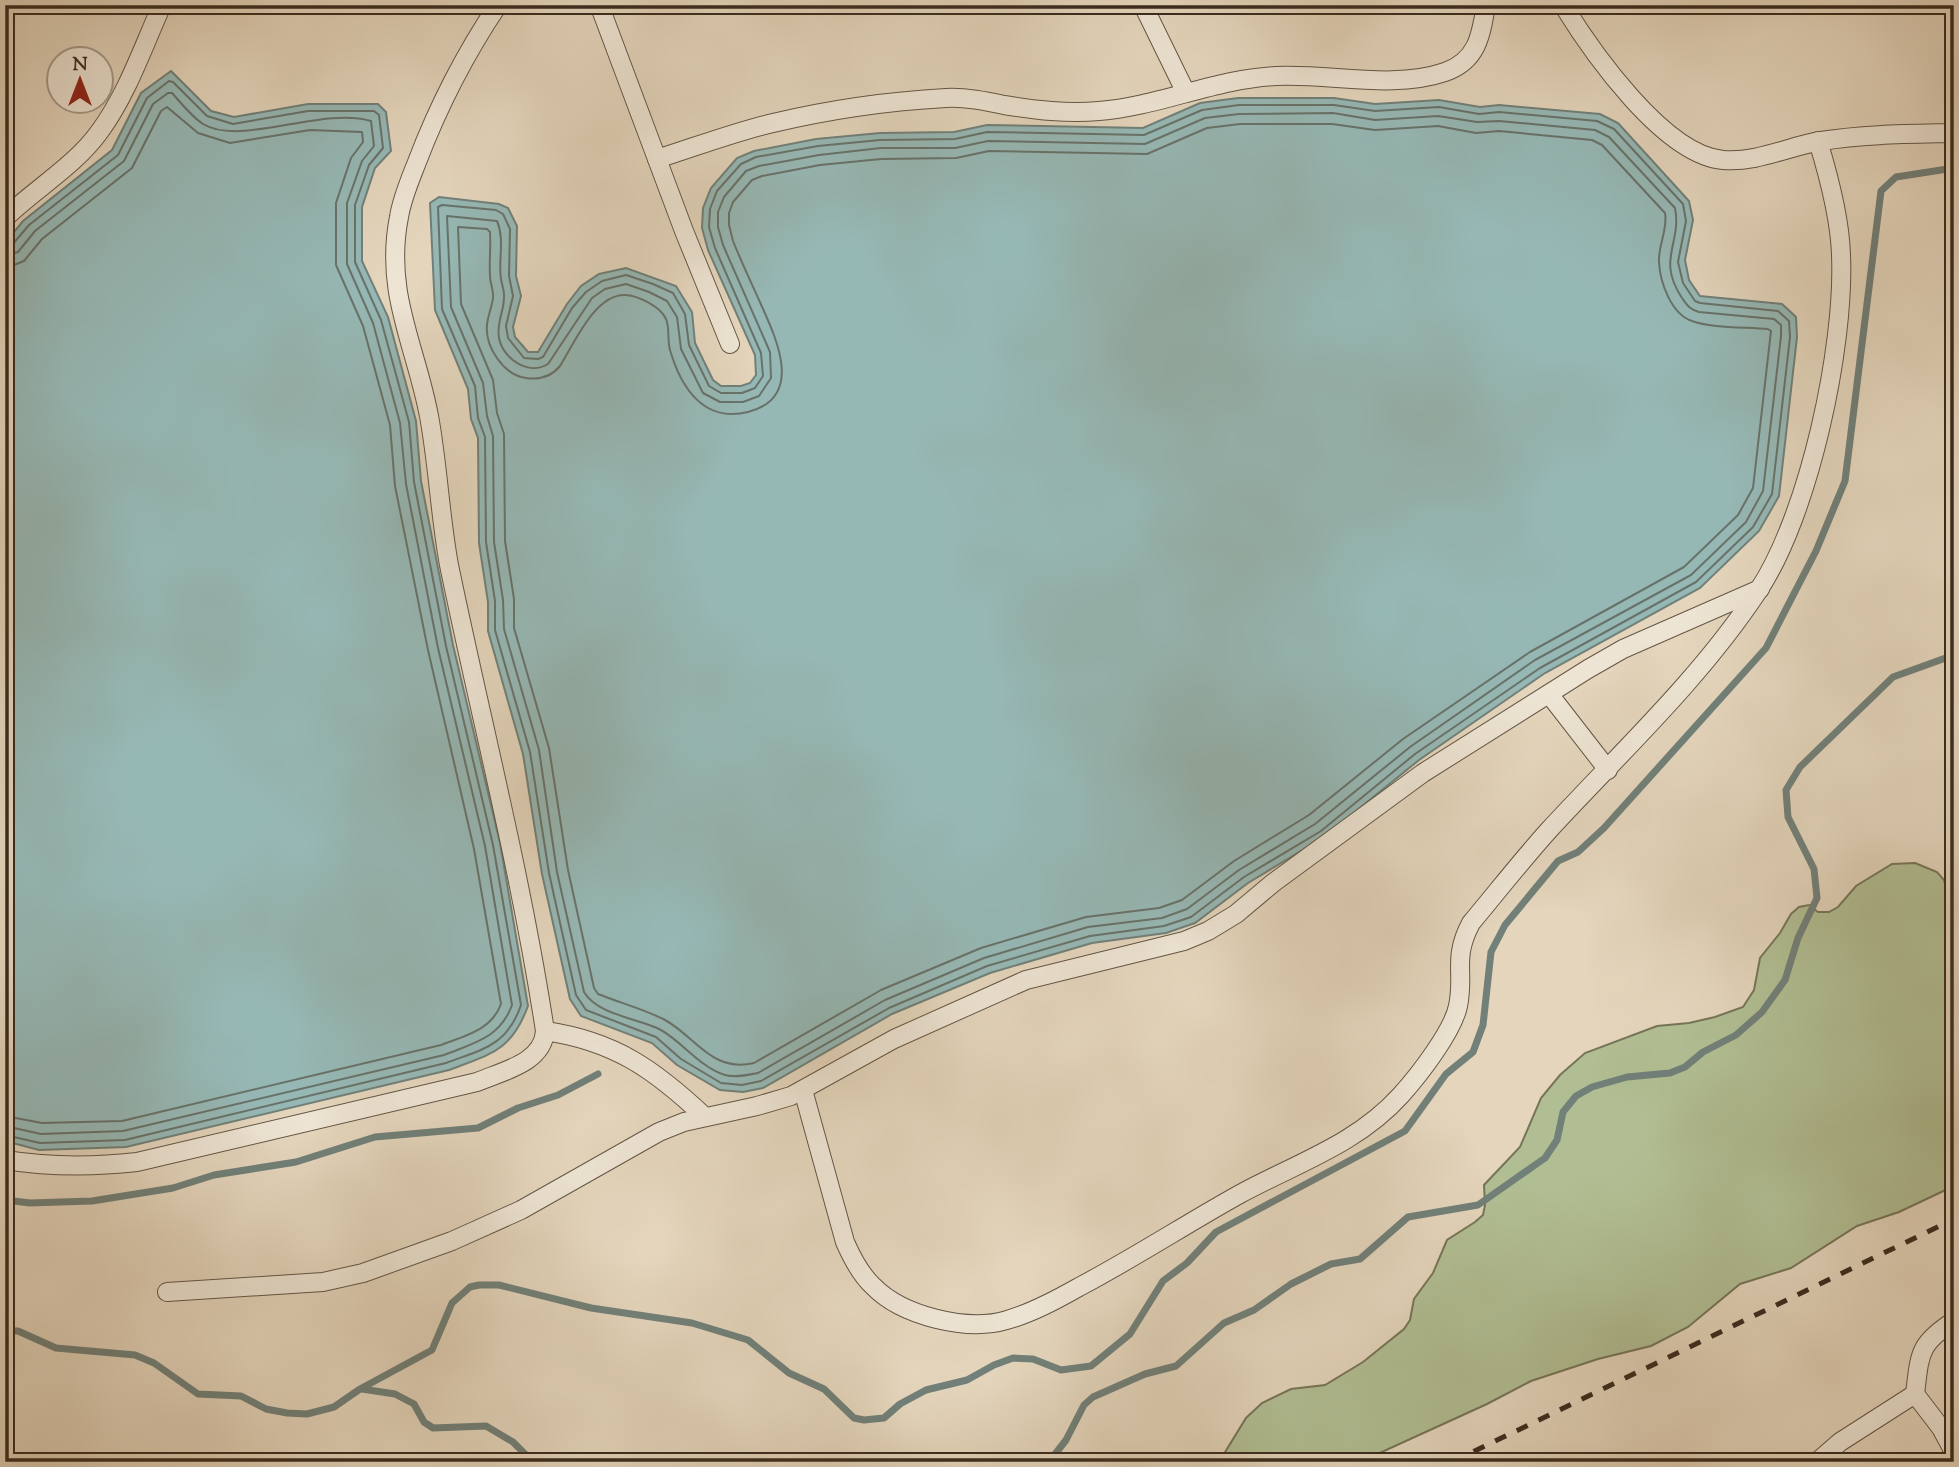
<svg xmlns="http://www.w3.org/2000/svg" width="1959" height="1467" viewBox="0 0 1959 1467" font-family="'Sorts Mill Goudy',serif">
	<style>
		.green { fill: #b1be93; stroke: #767559; stroke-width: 2 }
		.water { fill: #96b8b5; stroke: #718079; stroke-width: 2 }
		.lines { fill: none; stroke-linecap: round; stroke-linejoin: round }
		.shore { stroke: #68726a; stroke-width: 2 }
		.stream { stroke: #718079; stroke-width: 7 }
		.minor-casing { stroke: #645646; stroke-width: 20 }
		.minor { stroke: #ede4d3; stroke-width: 18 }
		.rail { stroke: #3a2c1f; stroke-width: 5; stroke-dasharray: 12 12; stroke-linecap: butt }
	</style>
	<rect width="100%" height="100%" fill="#e4d5bc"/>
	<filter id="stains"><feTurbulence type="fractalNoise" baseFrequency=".00286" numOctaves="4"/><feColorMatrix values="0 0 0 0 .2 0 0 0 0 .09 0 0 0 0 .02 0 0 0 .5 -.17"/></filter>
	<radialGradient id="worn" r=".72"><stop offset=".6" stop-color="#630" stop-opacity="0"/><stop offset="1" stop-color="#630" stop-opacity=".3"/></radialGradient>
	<path class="green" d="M1915,863L1937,872L1944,880L1947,891L1954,943V1186L1899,1212L1857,1226L1791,1268L1740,1284L1688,1327L1651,1346L1598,1359L1531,1381L1487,1404L1360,1462H1219L1246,1418L1262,1403L1291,1389L1325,1385L1363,1362L1404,1329L1410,1320L1414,1299L1433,1273L1447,1240L1475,1222L1483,1215L1485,1205L1484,1185L1520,1147L1541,1098L1560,1075L1585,1053L1657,1026L1689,1023L1715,1017L1743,1007L1754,990L1760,958L1780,933L1791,914L1799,907L1809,905L1818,912H1829L1838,907L1856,886L1892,864Z"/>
	<g class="water">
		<path d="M171,71L211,111L234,117L308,104H378L386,112L391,151L375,168L362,207V261L388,317L416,421L421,481L453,645L500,843L528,1006C511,1052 490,1054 449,1070L126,1147L39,1150L5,1141V243L23,221L112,150L141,93Z"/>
		<path d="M1238,98H1334L1375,104L1439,100L1480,107L1499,105L1600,114L1618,123L1689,201L1693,220L1685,260L1689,280L1700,296L1782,304L1796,317L1797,337L1779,496L1759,531L1700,588L1545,673L1419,760L1324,837L1248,883L1195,923L1166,933L1092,943L990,973L892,1014L763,1088L743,1092L720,1090L677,1065L652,1043L581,1016L570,999L542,874L523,754L488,631V602L479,543L478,438L471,419L468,389L435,310L430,203L439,197L499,204L508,208L517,226L516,276L521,296L513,327L515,337L528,352H538L567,304L581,286L599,274L626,268L676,286L692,312L695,343L713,380L721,386H741L750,383L756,375L755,355L708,250L702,228L703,208L711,188L737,158L754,151L816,139L880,133L954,132L987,125L1143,128L1200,103Z"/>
	</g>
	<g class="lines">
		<g class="shore">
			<path d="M1239,105H1334L1375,111L1439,107L1479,114L1499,112L1597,121L1614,129L1683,204L1686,221L1678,262L1683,283L1695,301L1700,303L1778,311L1789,321L1790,337L1772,494L1753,527L1696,582L1540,668L1415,754L1321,831L1244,877L1191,917L1164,926L1090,936L987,966L889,1008L761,1081L742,1085L721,1083L681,1059L656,1037L586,1010L576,995L549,873L530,752L495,630V601L486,542L485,437L478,418L475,386L442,309L438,207L442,205L496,210L503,214L510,229L509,276L513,296L506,326L508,338L524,358L538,359L543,357L572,308L586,292L602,281L626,275L653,284L673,293L685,314L689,345L709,386L721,393H742L755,388L763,376L761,353L715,248L709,227L710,209L717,191L741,164L756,157L818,146L880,140L955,139L987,132L1144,135L1202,110Z"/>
			<path d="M1333,113L1375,120L1438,116L1477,122L1499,121L1595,130L1609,137L1675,208C1682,244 1656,259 1682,298C1687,305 1690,310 1699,312L1774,319L1781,325V336L1763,491L1746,522L1691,575L1535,660L1410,747L1315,824L1239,870L1187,909L1162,918L1088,927L984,958L885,1000L758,1073C748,1075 736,1078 725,1075C700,1068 678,1037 657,1028C634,1018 597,1014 584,992L557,872L539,750L504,629L503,600L494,542L493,436L487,416L483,383L451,307L447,216L497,221C505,239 498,260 501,279C502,285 504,290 504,295C505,310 496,322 499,338C503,359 529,376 548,364L592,298L605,289L626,284L649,292L667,301L677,317L681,349L703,393L720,402H743L759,396L771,378L770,352L723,245L718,227V212L724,197L746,171L759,166L819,155L881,148H955L988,141L1145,144L1205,118L1239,114Z"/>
			<path d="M1240,124H1332L1375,130L1438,126L1476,133L1499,131L1592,140L1602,145L1665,213C1668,230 1658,245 1659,262C1660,282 1671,314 1692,321C1710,328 1747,327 1768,329L1771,331L1753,488L1738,515L1684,567L1530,652L1403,739L1309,815L1234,861L1182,900L1159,908L1086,917L981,948L881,990L754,1063C712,1073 696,1037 665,1020C644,1009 620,1003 598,994L594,988L568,870L549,748L514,628V599L505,541L504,434L497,413L493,380L461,304L458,227L487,229L490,232C491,247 489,261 490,276C490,283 494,291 493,298C492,307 488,315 487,325C485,346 503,375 526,378C540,380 551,377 560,366C574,344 595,293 626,295C639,296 661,307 666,319C670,328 667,340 670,350C681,388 704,423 748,412C807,397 774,334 759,300C750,280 741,261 733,241L729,225V213L733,202L752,180L762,176L820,165L881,159L956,158L989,151L1147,154L1207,128Z"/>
			<path d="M5,247L12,245L29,225L118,155L147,98L169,81L173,82L207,116L233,124L308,111H374L379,115L383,148L369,165L355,205V262L381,320L409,422L414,482L446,646L493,845L521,1005C507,1046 483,1049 446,1063L125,1140L40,1143L5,1135"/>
			<path d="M5,256L18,252L35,231L124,161L153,104L168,93H172C181,103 192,117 203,124C241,147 322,106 371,121L374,146L362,161L347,203V264L373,323L400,423L406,484L438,648L485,846L512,1005C500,1038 474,1043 444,1055L123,1131L41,1134L5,1126"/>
			<path d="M5,266L14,265L24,261L42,239L132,168L161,111L167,107L198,133L230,143L310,130L362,132L363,142L351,158L336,203V265L363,326L390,425L395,486L428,650L474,849L501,1004C492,1030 464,1036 441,1045L122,1121L42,1123L5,1116"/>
		</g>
		<g class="stream">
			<path d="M5,1200L30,1203L92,1201L173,1188L214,1175L296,1162L375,1137L478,1128L518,1108L558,1095L598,1074"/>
			<path d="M5,1331H18L56,1348L135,1355L154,1363L198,1394L241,1396L266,1409L287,1413L307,1414L334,1407L360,1389L432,1350L452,1303L470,1287L479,1285H499L591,1308L692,1323L748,1340L789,1373L824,1389L854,1418L864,1420L884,1418L900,1404L926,1390L967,1380L994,1365L1013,1358L1033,1359L1061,1370L1091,1366L1130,1334L1163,1281L1187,1263L1216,1232L1405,1131L1446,1074L1473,1052L1483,1025L1491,952L1505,925L1558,861L1578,852L1604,828L1766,648L1816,551L1845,481L1881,191L1896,177L1954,168"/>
			<path d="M362,1389L395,1394L414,1404L424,1422L433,1428L486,1426L513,1442L533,1462"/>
			<path d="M570,1462L575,1460L588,1462"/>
			<path d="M1049,1462L1066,1440L1084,1405L1093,1397L1145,1374L1176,1366L1224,1323L1254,1310L1291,1284L1331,1264L1360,1259L1408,1217L1478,1205L1545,1158L1557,1140L1563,1112L1576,1096L1592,1087L1627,1077L1670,1073L1685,1067L1703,1052L1736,1035L1762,1012L1785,980L1798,938L1817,898L1814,869L1788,817L1786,790L1800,767L1893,677L1954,655"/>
		</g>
		<g class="minor-casing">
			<g id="minor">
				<path d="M531,5H623"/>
				<path d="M1143,5L1186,93"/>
				<path d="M1563,5C1592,52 1664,155 1723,160C1757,163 1789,146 1821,141C1865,134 1910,134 1954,133"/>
				<path d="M600,7L684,231L730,344"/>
				<path d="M657,159C695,147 734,132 773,123C828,110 891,101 946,98C966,97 985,101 1004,105C1036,110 1067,114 1099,111C1160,106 1215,79 1276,76C1330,73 1392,90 1445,72C1477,61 1481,36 1486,5"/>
				<path d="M5,218C36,188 75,166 100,131C127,94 143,47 162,5"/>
				<path d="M1549,694L1608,770"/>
				<path d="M545,1031C615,1041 655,1070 705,1117"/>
				<path d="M803,1090L845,1242C852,1258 860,1274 873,1286C902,1316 967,1332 1007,1320C1032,1313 1056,1300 1079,1287C1134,1258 1186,1224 1240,1194C1297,1163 1357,1144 1401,1095C1419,1075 1453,1031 1458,1006C1465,972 1452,959 1471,923C1497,892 1522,860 1549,830C1621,752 1699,680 1758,591C1809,515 1845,347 1841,255C1840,218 1829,177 1818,141"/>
				<path d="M5,1160C50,1167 92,1167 137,1162L477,1082C503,1071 543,1063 545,1031C521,873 481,720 449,565C440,516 438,465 429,416C416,346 384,293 399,217C402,198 410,180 417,162C438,107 465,54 498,5"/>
				<path d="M167,1292L323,1282L363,1273L452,1241L521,1210L659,1132L684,1122L757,1106L791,1096L894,1039L1026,980L1184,941L1208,931L1236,914L1273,883L1423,773L1588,669L1623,649L1760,589"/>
				<path d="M1915,1394C1920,1354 1918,1344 1954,1321"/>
				<path d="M1915,1394L1941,1428L1954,1452"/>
				<path d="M1817,1462L1840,1442L1915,1394"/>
			</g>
		</g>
		<use href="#minor" class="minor"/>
		<path class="rail" d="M1452,1462L1954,1219"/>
	</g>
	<rect width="1959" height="1467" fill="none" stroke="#e4d5bc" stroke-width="28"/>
	<rect x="7" y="7" width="1945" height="1453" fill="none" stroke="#3a2c1f" stroke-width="3.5"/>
	<rect x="14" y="14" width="1931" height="1439" fill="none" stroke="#3a2c1f" stroke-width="2"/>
	<g transform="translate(80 80)"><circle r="33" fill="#ede4d3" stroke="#a59a8b" stroke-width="2"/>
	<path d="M0-5L12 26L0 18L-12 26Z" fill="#8f2418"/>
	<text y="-10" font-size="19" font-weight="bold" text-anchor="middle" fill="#3a2c1f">N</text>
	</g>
	<rect width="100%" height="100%" filter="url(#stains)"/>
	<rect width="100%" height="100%" fill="url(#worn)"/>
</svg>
